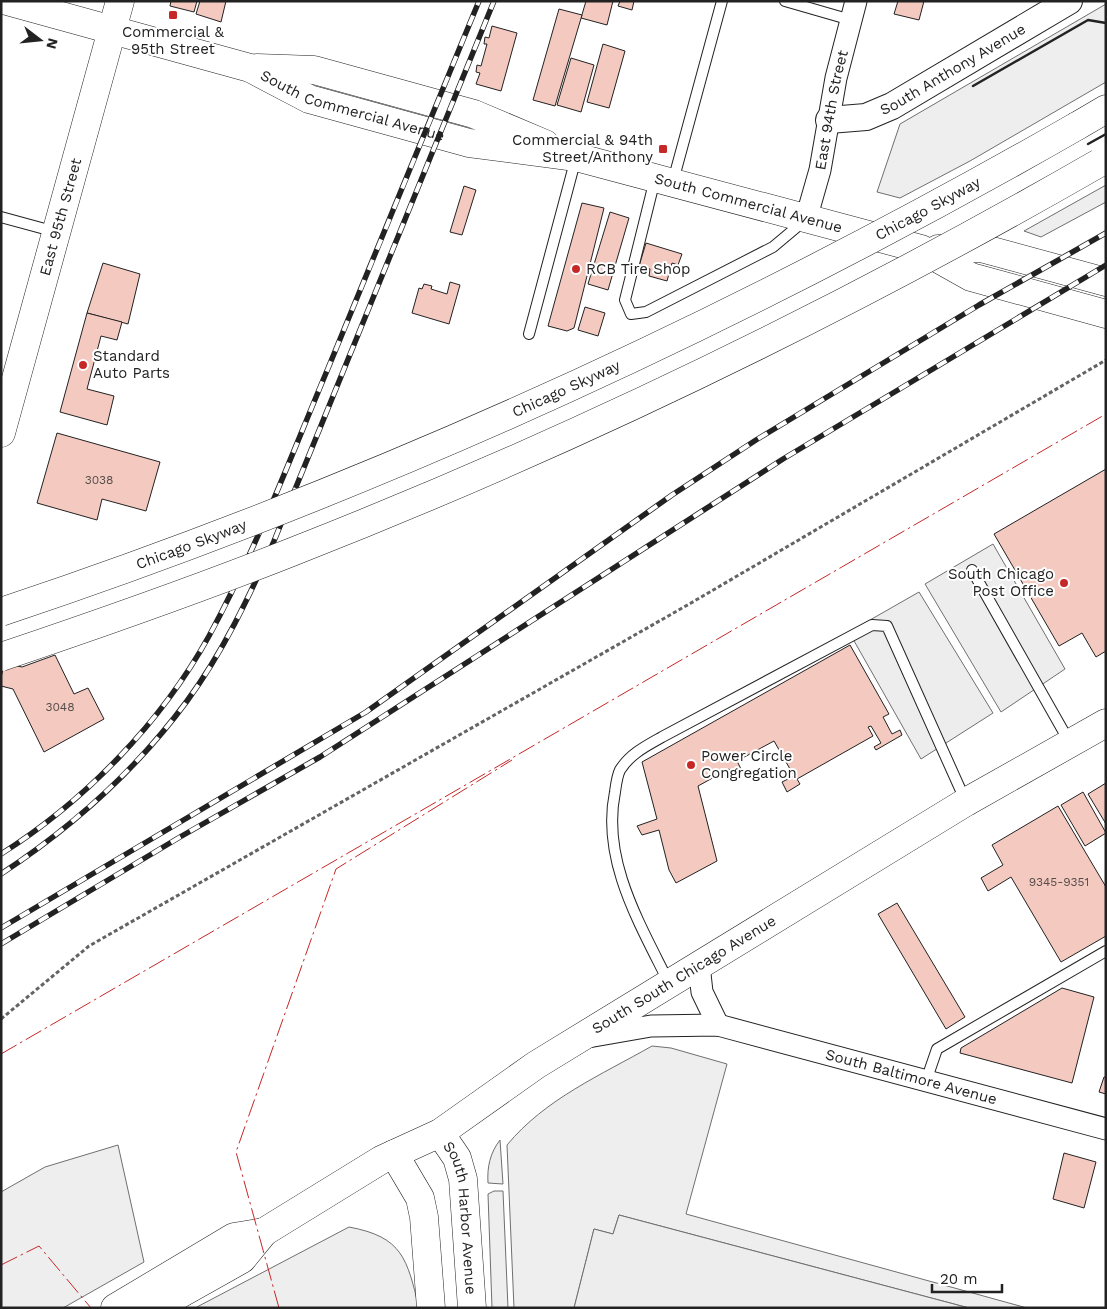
<svg xmlns="http://www.w3.org/2000/svg" width="1107" height="1309" viewBox="0 0 1107 1309" font-family="'Work Sans',sans-serif">
	<style>
		.green { fill: #eee; stroke: #6f6f6f }
		.parking { fill: #ededed; stroke: #6f6f6f }
		.building { fill: #f3c9c0; stroke: #222 }
		.lines { fill: none; stroke-linecap: round; stroke-linejoin: round }
		.service-casing { stroke: #222; stroke-width: 12 }
		.minor-casing { stroke: #222; stroke-width: 23 }
		.tertiary-casing { stroke: #222; stroke-width: 28 }
		.secondary-casing { stroke: #222; stroke-width: 29 }
		.primary-casing { stroke: #222; stroke-width: 29 }
		.motorway-casing { stroke: #222; stroke-width: 29 }
		.path { stroke: #646464; stroke-width: 3; stroke-dasharray: 4 2.5; stroke-linecap: butt }
		.service { stroke: #fff; stroke-width: 10 }
		.minor { stroke: #fff; stroke-width: 21 }
		.tertiary { stroke: #fff; stroke-width: 26 }
		.secondary { stroke: #fff; stroke-width: 28 }
		.primary { stroke: #fff; stroke-width: 28 }
		.motorway { stroke: #fff; stroke-width: 28 }
		.rail-casing { stroke: #222; stroke-width: 5.5 }
		.rail { stroke: #fff; stroke-width: 4; stroke-dasharray: 11; stroke-linecap: butt }
		.motorway-bridge-casing { stroke: #222; stroke-width: 29; stroke-linecap: butt }
		.motorway-bridge { stroke: #fff; stroke-width: 28 }
		.wall { stroke: #222; stroke-width: 2.5 }
		.power { stroke: #c62828; stroke-width: 1; stroke-dasharray: 18 4 2.5 4; stroke-linecap: butt }
		.poi-dot { fill: #c62828; stroke: #fff; stroke-width: 2 }
		.labels { text-anchor: middle; stroke-width: 4; stroke-linejoin: round; paint-order: stroke }
		.number-label { font-size: 12px; fill: #564c4a }
		.poi-label { font-size: 15px; fill: #222; stroke: #fff; text-anchor: start }
		.street-label { font-size: 15px; fill: #222; stroke: #fff }
	</style>
	<rect width="100%" height="100%" fill="#fff"/>
	<g class="green">
		<path d="M1106,4V82L970,161L900,198L877,192L900,124Z"/>
		<path d="M1106,185V202L1041,237L1024,231Z"/>
		<path d="M652,1046L671,1048L727,1064L686,1214L1027,1308H969L619,1215L613,1234L594,1229L574,1308H514L507,1145C545,1099 601,1075 652,1046Z"/>
		<path d="M500,1140L503,1184L488,1183C487,1167 490,1153 500,1140Z"/>
		<path d="M118,1145L144,1262L63,1308H1V1192L45,1167Z"/>
		<path d="M494,1191H503L508,1308H492L488,1194Z"/>
		<path d="M349,1227C403,1237 407,1259 419,1308H195Z"/>
	</g>
	<g class="parking">
		<path d="M993,544L1065,669L1001,712L925,584Z"/>
		<path d="M919,592L993,713L921,759L849,632Z"/>
		<path d="M619,1215L969,1308H574L594,1229L613,1234Z"/>
	</g>
	<g class="building">
		<path d="M171,1H197L194,12L170,6Z"/>
		<path d="M200,1H226L221,22L196,14Z"/>
		<path d="M586,1H613L607,25L581,18Z"/>
		<path d="M620,1H634L632,10L618,6Z"/>
		<path d="M898,1H924L919,20L894,14Z"/>
		<path d="M559,9L582,15L555,106L533,100Z"/>
		<path d="M492,26L517,33L501,91L476,84L480,73L476,72L477,65L481,66L487,44H484L485,37L489,38Z"/>
		<path d="M603,44L625,51L609,108L587,102Z"/>
		<path d="M571,58L594,65L581,112L557,105Z"/>
		<path d="M464,186L476,190L462,235L450,232Z"/>
		<path d="M582,203L604,208L574,328L567,331L548,326Z"/>
		<path d="M610,212L629,218L608,290L588,284Z"/>
		<path d="M646,243L682,254L678,265L672,263L667,281L649,276L650,269L639,266Z"/>
		<path d="M103,263L140,274L128,324L87,313Z"/>
		<path d="M450,282L460,285L449,324L412,313L419,288L422,289L424,284L432,286L431,289L447,294Z"/>
		<path d="M585,307L605,313L598,336L578,330Z"/>
		<path d="M87,313L122,322L117,340L101,336L87,389L114,396L107,425L60,412Z"/>
		<path d="M57,433L160,462L146,511L102,499L97,520L37,503Z"/>
		<path d="M1106,469V651L1096,657L1082,633L1059,646L994,534Z"/>
		<path d="M850,645L889,714L883,717L892,734L900,730L902,735L876,750L874,747L881,743L871,726L868,727L873,736L797,779L800,784L787,792L782,782L794,776L774,741L737,761L741,769L733,774L729,769L698,786L717,861L676,883L669,870L659,830L642,835L637,826L657,819L642,762Z"/>
		<path d="M55,655L74,694L88,688L104,719L44,752L13,689L1,686V677L5,663L22,667Z"/>
		<path d="M1106,783V824L1088,794Z"/>
		<path d="M1083,792L1106,833L1085,846L1061,805Z"/>
		<path d="M1058,806L1106,887V936L1061,962L1011,877L988,891L981,878L1003,865L992,845Z"/>
		<path d="M897,903L965,1017L946,1029L878,914Z"/>
		<path d="M1062,988L1094,997L1072,1083L960,1053L961,1048Z"/>
		<path d="M1104,1077H1106V1094L1099,1092Z"/>
		<path d="M1064,1153L1096,1162L1084,1208L1053,1199Z"/>
	</g>
	<g class="lines">
		<g class="service-casing">
			<g id="service">
				<path d="M785,1L851,20"/>
				<path d="M655,179L625,300L631,314L646,312L773,247L804,221"/>
				<path d="M673,181L722,1"/>
				<path d="M1,217L56,232"/>
				<path d="M529,334L576,158"/>
				<path d="M972,570L1070,743"/>
				<path d="M669,983C640,924 601,860 615,792C616,785 617,776 620,770C630,754 646,746 662,737L872,625L887,626L966,802"/>
				<path d="M926,1081L937,1049L1106,951"/>
			</g>
		</g>
		<g class="minor-casing">
			<g id="minor">
				<path id="s1" d="M806,219L820,170L836,78L856,1"/>
				<path d="M699,965L702,992L718,1025"/>
				<path id="s2" d="M588,1037L651,1026L718,1025L1106,1129"/>
			</g>
		</g>
		<g class="tertiary-casing">
			<g id="tertiary">
				<path id="s3" d="M829,120L866,117L892,106L1069,1"/>
			</g>
		</g>
		<g class="secondary-casing">
			<g id="secondary">
				<path id="s4" d="M7,1L250,68L309,99L469,143L576,157L921,249L971,277L1106,314"/>
				<path d="M257,68L314,70L474,114L545,144"/>
				<path d="M938,249L981,248L1106,282"/>
				<path id="s5" d="M440,1133L457,1158L463,1179L472,1308"/>
				<path d="M394,1154L420,1198L424,1217L431,1308"/>
				<path d="M115,1308L234,1237L264,1232"/>
				<path id="s6" d="M155,1308L242,1259L264,1232L381,1160L440,1133L536,1065L966,802L1106,723"/>
			</g>
		</g>
		<g class="primary-casing">
			<g id="primary">
				<path id="s7" d="M1,433L120,1"/>
			</g>
		</g>
		<g class="motorway-casing">
			<path id="motorway" d="M1077,126L1106,109"/>
		</g>
		<path class="path" d="M1,1019L89,946L691,603L1106,360"/>
		<use href="#service" class="service"/>
		<use href="#minor" class="minor"/>
		<use href="#tertiary" class="tertiary"/>
		<use href="#secondary" class="secondary"/>
		<use href="#primary" class="primary"/>
		<use href="#motorway" class="motorway"/>
		<g class="rail-casing">
			<g id="rail">
				<path d="M1,854C85,801 161,723 209,636C256,550 291,456 329,366C379,245 429,123 479,1"/>
				<path d="M1,874C71,828 137,769 187,701C223,652 249,597 274,541L494,1"/>
				<path d="M1,928L366,712L672,495L756,440L979,305L1106,233"/>
				<path d="M1,944L180,837L320,757L783,459L1106,265"/>
			</g>
		</g>
		<use href="#rail" class="rail"/>
		<g class="motorway-bridge-casing">
			<g id="motorway-bridge">
				<path id="s8" d="M1,612C376,487 735,322 1077,126"/>
				<path d="M1,657C99,624 196,590 292,552C570,443 840,312 1099,163"/>
			</g>
		</g>
		<use href="#motorway-bridge" class="motorway-bridge"/>
		<g class="wall">
			<path d="M973,86L1088,20L1106,23"/>
			<path d="M1088,144L1106,134"/>
		</g>
		<g class="power">
			<path d="M1,1054L1106,414"/>
			<path d="M1,1265L39,1246L91,1308"/>
			<path d="M279,1308L236,1152L336,869L512,760"/>
		</g>
	</g>
	<g class="poi-dot">
		<rect x="168" y="10" width="10" height="10" rx="2.5"/>
		<rect x="658" y="144" width="10" height="10" rx="2.5"/>
		<circle cx="576" cy="269" r="5"/>
		<circle cx="83" cy="365" r="5"/>
		<circle cx="1064" cy="583" r="5"/>
		<circle cx="691" cy="765" r="5"/>
	</g>
	<g class="labels">
		<g class="number-label">
			<text x="99" y="484">3038</text>
			<text x="60" y="711">3048</text>
			<text x="1059" y="886">9345-9351</text>
		</g>
		<g class="poi-label">
			<text x="173" y="37" text-anchor="middle">Commercial &amp;<tspan x="173" dy="17">95th Street</tspan></text>
			<text x="653" y="145" text-anchor="end">Commercial &amp; 94th<tspan x="653" dy="17">Street/Anthony</tspan></text>
			<text x="586" y="274">RCB Tire Shop</text>
			<text x="93" y="361">Standard<tspan x="93" dy="17">Auto Parts</tspan></text>
			<text x="1054" y="579" text-anchor="end">South Chicago<tspan x="1054" dy="17">Post Office</tspan></text>
			<text x="701" y="761">Power Circle<tspan x="701" dy="17">Congregation</tspan></text>
		</g>
		<g class="street-label">
			<text dy="5" stroke="none"><textPath href="#s3" startOffset="136">South Anthony Avenue</textPath></text>
			<text dy="5" stroke="none"><textPath href="#s4" startOffset="362">South Commercial Avenue</textPath></text>
			<text dy="5" stroke="none"><textPath href="#s1" startOffset="112">East 94th Street</textPath></text>
			<text dy="5" stroke="none"><textPath href="#s4" startOffset="771">South Commercial Avenue</textPath></text>
			<text dy="5" stroke="none"><textPath href="#s8" startOffset="1012">Chicago Skyway</textPath></text>
			<text dy="5" stroke="none"><textPath href="#s7" startOffset="224">East 95th Street</textPath></text>
			<text dy="5" stroke="none"><textPath href="#s8" startOffset="608">Chicago Skyway</textPath></text>
			<text dy="5" stroke="none"><textPath href="#s8" startOffset="202">Chicago Skyway</textPath></text>
			<text dy="5" stroke="none"><textPath href="#s6" startOffset="628">South South Chicago Avenue</textPath></text>
			<text dy="5" stroke="none"><textPath href="#s2" startOffset="331">South Baltimore Avenue</textPath></text>
			<text dy="5" stroke="none"><textPath href="#s5" startOffset="90">South Harbor Avenue</textPath></text>
		</g>
	</g>
	<rect width="1107" height="1309" fill="none" stroke="#222222" stroke-width="5"/>
	<g transform="translate(40 40) rotate(106)" stroke="#ffffff" stroke-width="4" paint-order="stroke">
	<path d="M0-4L9 19L0 12L-9 19Z" fill="#222222"/>
	<text y="-8" font-size="14" font-weight="bold" text-anchor="middle" fill="#222222">N</text>
	</g>
	<path d="M932 1284v8h70v-8" fill="none" stroke="#222222" stroke-width="2.5"/>
	<text x="940" y="1284" font-size="15" fill="#222222" stroke="#ffffff" stroke-width="4" paint-order="stroke">20 m</text>
</svg>
